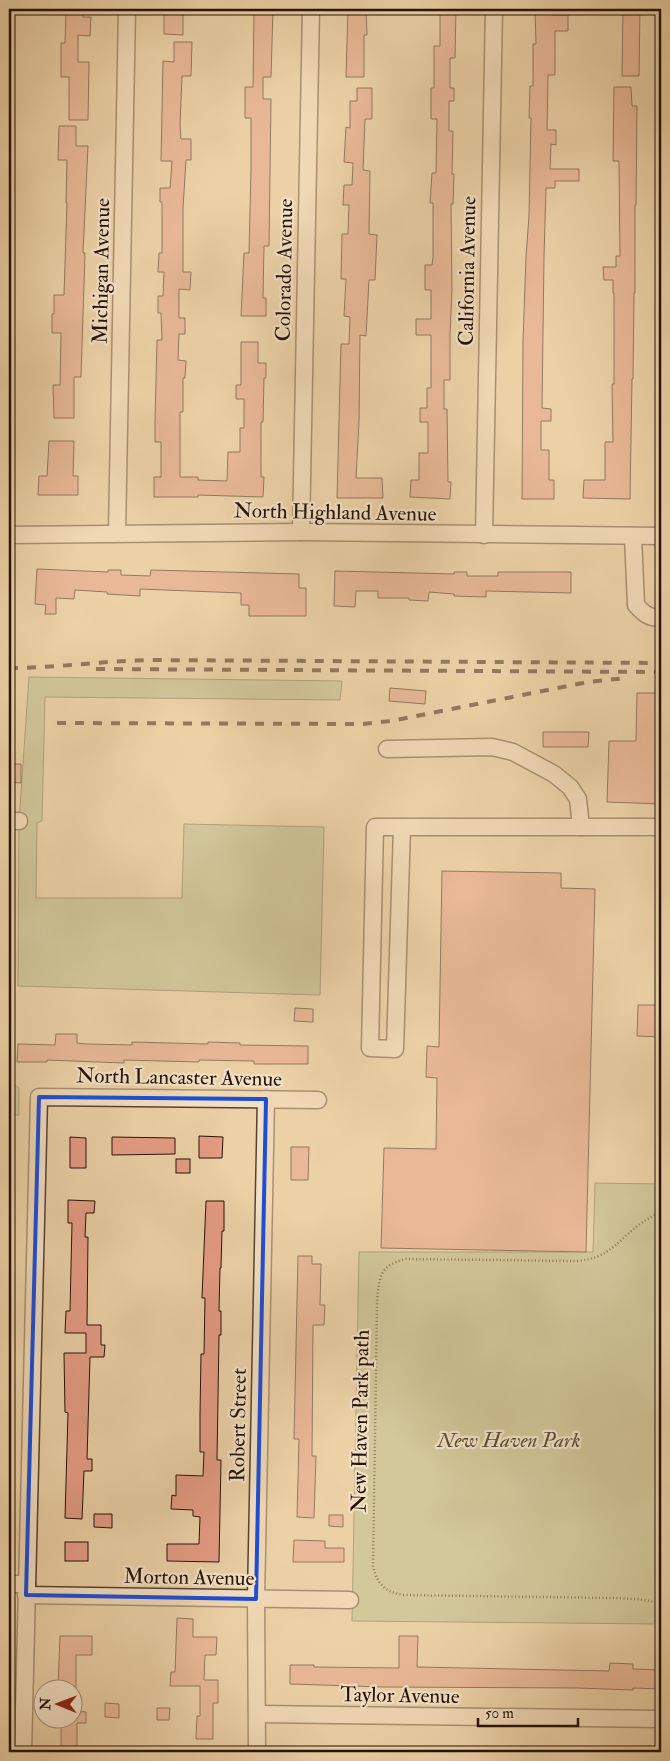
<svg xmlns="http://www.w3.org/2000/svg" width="670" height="1761" viewBox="0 0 670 1761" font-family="'IM FELL Double Pica',serif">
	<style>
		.green { fill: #b2bd8c; stroke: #6c674a }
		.building { fill: #e59c84; stroke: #251107 }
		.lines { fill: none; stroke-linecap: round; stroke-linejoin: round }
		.minor-casing { stroke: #57412f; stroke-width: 19 }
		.path { stroke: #251107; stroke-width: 2.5; stroke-dasharray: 1 2.5; stroke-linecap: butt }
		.minor { stroke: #f3e1c6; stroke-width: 16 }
		.rail { stroke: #251107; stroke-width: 4; stroke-dasharray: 9 9; stroke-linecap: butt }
		.marked { fill: none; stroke: #1d4ed8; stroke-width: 4; stroke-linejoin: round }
		.labels { text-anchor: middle; stroke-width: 4.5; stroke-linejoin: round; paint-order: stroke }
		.street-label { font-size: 21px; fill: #251107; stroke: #f3e1c6 }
		.park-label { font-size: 21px; font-style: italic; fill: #564d36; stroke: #f3e1c6 }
	</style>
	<rect width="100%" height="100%" fill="#ecd1a7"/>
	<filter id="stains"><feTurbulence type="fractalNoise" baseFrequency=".004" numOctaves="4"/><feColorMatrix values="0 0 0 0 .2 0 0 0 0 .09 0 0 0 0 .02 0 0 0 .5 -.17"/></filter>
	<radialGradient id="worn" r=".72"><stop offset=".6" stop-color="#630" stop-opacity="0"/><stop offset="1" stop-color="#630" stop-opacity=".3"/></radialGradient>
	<g class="green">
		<path d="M29,677L342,681L340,700L45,697L42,821L37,823L36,898H182L184,824L324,827L320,995L18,986L19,821Z"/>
		<path d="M9,1081L19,1088V1115H9Z"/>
		<path d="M595,1183L661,1184V1624L352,1621L359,1252H593Z"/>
	</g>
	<g class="building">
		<path d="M66,9H83V17H91L90,36L78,35V62H89L88,120H69V77H61V43H65Z"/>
		<path d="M164,9H183V35L164,34Z"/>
		<path d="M254,9H273L271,77H263V99H271L269,246H264L263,298H266V316H241L244,253H249L251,169V118H245V87H253Z"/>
		<path d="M348,9H366L367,35H364V77H346Z"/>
		<path d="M440,9H456L455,58H450V88H454V101H449V131H453L452,174H454L453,204H451L452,290L450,335V380H444V409H447L448,482H451L450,499L410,497L411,480H419V453H428V422H420V408H427V388H431V335H416V319H431V290H425V265H432L433,257V203H430L432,173H436L437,119H431V88H434V46H440Z"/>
		<path d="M535,9H552V15H568V31H555V75H548L547,130H556V145L551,144L550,169H579V181H555V188H546L544,257L542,408L551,409V421H541V450H549V480H554V499H522L523,341L526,257L529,216L531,118H529L530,86H533V44H536Z"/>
		<path d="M623,9H640L639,76H622Z"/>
		<path d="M174,42H192L191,76H182L180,125L181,139H191V160H186L183,208V272H191L190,290L179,289V318H185V334H179L178,360L186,361L185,378H183V412H180V477H198V480L227,481L228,452H240V428H244V399H236V385H241V342H258V363H266V378H264L263,422H261V477H264L263,497L198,495V497H154V477H161V442H155V421L157,340H162L161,313H158V296H163L164,272H158L159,253H162V202H160V188H170L172,161H161L163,61L174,62Z"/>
		<path d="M614,87H631L632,106H637L636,205H635V293H634L633,379H632L630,499L583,498L584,480H605V442H613L612,384H614V293H613V280H604L603,267H616V256H620L619,161H613Z"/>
		<path d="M357,88H372V119H365L363,170L370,171L369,234L377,235L375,280H369L366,336L360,335L359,422L356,478H382L383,498H337L341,344H349L350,317L344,316L346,279H341L342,234H348L349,205H343L344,185H352L353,163L344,162L346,127L350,128V101H357Z"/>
		<path d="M59,126H76V146H88L83,253H85L81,377H74V418H54L53,385H60L61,333H52V314H54V295H64L67,203H66L67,160H58Z"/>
		<path d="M49,441H74L73,476H78V495H38L39,476H47Z"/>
		<path d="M37,569L108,572V570H121V575L150,576L151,570L299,574V588H306V616H249V605H241V593L140,589V596L107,594V592L75,590L74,599L56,598V614H45L46,605L35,604Z"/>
		<path d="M335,571L454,574V572H467V576H498V572H571V593L486,591V597L454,596V594L429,592L428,601L409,600V598H378V591H356L355,607L334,606Z"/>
		<path d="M390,688L426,691L425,704L389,701Z"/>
		<path d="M637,693H661V804L607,802L609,741H636Z"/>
		<path d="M543,732H589L588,747H543Z"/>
		<path d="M9,764H21V783L9,782Z"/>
		<path d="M442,871L561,873V888L595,889L586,1252L381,1248L384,1148L436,1149L437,1078L426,1077L427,1046L439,1047Z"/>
		<path d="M638,1005H661V1037L637,1036Z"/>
		<path d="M295,1008L313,1009V1022L294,1021Z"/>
		<path d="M56,1034H77V1043L86,1044L132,1045V1042L208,1044V1042L240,1043V1045L308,1046V1064H254V1061L199,1060V1062L124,1060V1063L47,1060V1062H17L18,1044L55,1045Z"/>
		<path d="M199,1136L223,1137L222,1158H199Z"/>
		<path d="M70,1137L86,1138V1168H70Z"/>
		<path d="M112,1137L175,1138V1154L112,1155Z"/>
		<path d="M291,1147H309L308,1180H291Z"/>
		<rect x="176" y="1159" width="14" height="14"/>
		<path d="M68,1200L95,1201L94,1213H86L85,1237H88L87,1325H101V1345H105L104,1357H90L87,1459H92V1471H84L82,1519L65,1518L68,1413L65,1412L64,1353H86V1333H65L66,1311H70L72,1223H68Z"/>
		<path d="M206,1201H224V1231H222L221,1268H220L219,1311H221V1335H219L217,1460H221L219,1562L167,1561V1544H199L200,1517L193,1516V1510L171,1509L172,1495L176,1496V1475L203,1476L204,1452H200V1415L201,1354H204L205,1298H202Z"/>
		<path d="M298,1256H312V1264H321L320,1305H325L324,1325H313L312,1456H316L314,1518L297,1517L299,1439H294Z"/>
		<path d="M94,1514H112V1528L94,1527Z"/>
		<path d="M329,1515H343V1527L329,1526Z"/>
		<path d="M294,1540L325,1541V1548H344V1562H293Z"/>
		<rect x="65" y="1542" width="23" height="19"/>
		<path d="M177,1618L193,1619V1637H217L216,1655H205L204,1680H218V1703H213V1739H196L197,1716H200V1686H170L171,1672H175Z"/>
		<path d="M60,1636H92V1655H76V1688H58Z"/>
		<path d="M399,1636H418L417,1667L609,1671L610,1663L633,1664V1669L661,1670V1689L633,1688V1690L578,1688L383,1687L290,1684V1665H314V1667L399,1668Z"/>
		<path d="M105,1703L119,1704V1718L105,1717Z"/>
		<path d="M157,1708H170L169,1720H157Z"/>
		<path d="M72,1711L86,1712V1723H77V1752H61V1718H72Z"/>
	</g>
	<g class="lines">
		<g class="minor-casing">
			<g id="minor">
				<path d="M301,532L311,9"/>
				<path d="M117,533L127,9"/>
				<path d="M9,535L301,532L661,536"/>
				<path d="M484,535L494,9"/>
				<path d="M633,536L636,605C644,614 649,618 661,618"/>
				<path d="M387,749L492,747L513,752L554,774L570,787L578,799L581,827"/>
				<path d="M9,821H19"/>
				<path d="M402,827L395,1049L370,1048L375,827H661"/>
				<path d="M9,1584H27"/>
				<path d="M26,1595L350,1600"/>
				<path d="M258,1714L661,1719"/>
				<path d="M23,1752L39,1097L318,1100"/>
				<path d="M257,1752L256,1599L266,1099"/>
			</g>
		</g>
		<path class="path" d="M661,1212C654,1215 647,1219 640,1224C616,1242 610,1258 577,1261L405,1259C379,1266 379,1278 377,1302L373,1567C378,1585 385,1592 404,1595L612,1598L637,1599L661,1603"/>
		<use href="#minor" class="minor"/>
		<g class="rail">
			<path d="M9,668C56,668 102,661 149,660L661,663"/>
			<path d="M96,669L661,672"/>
			<path d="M57,723L363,724L391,721L588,682L626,678"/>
		</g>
	</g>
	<path d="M0 0H670V1761H0ZM39,1097L266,1099L256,1599L26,1595Z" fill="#ecd1a7" fill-opacity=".55" fill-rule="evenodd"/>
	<path class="marked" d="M39,1097L266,1099L256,1599L26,1595Z"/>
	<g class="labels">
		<g class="street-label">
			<text transform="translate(284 270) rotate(-89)" y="7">Colorado Avenue</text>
			<text transform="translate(101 271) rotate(-89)" y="7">Michigan Avenue</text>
			<text transform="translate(467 271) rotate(-89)" y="7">California Avenue</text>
			<text transform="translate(335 512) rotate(1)" y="7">North Highland Avenue</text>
			<text transform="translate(179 1077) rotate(1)" y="7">North Lancaster Avenue</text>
			<text transform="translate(360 1421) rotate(-89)" y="7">New Haven Park path</text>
			<text transform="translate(238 1425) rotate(-89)" y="7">Robert Street</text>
			<text transform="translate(189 1577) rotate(1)" y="7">Morton Avenue</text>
			<text transform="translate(400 1695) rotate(1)" y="7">Taylor Avenue</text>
		</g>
		<g class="park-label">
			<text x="509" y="1447">New Haven Park</text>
		</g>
	</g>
	<rect width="670" height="1761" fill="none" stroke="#ecd1a7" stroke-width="30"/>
	<rect x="10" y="10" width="650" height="1741" fill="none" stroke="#251107" stroke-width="2.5"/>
	<rect x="15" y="15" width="640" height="1731" fill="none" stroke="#251107"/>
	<g transform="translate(58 1704) rotate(271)"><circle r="24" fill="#f3e1c6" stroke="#a18e7a"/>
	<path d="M0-4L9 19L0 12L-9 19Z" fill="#8f2418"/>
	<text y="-8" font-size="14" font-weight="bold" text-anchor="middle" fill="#251107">N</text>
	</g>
	<path d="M478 1718v8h100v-8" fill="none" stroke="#251107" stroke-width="2.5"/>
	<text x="485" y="1718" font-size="15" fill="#251107" stroke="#f3e1c6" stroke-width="4" paint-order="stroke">50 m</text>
	<rect width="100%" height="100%" filter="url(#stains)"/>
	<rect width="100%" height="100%" fill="url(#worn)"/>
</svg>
